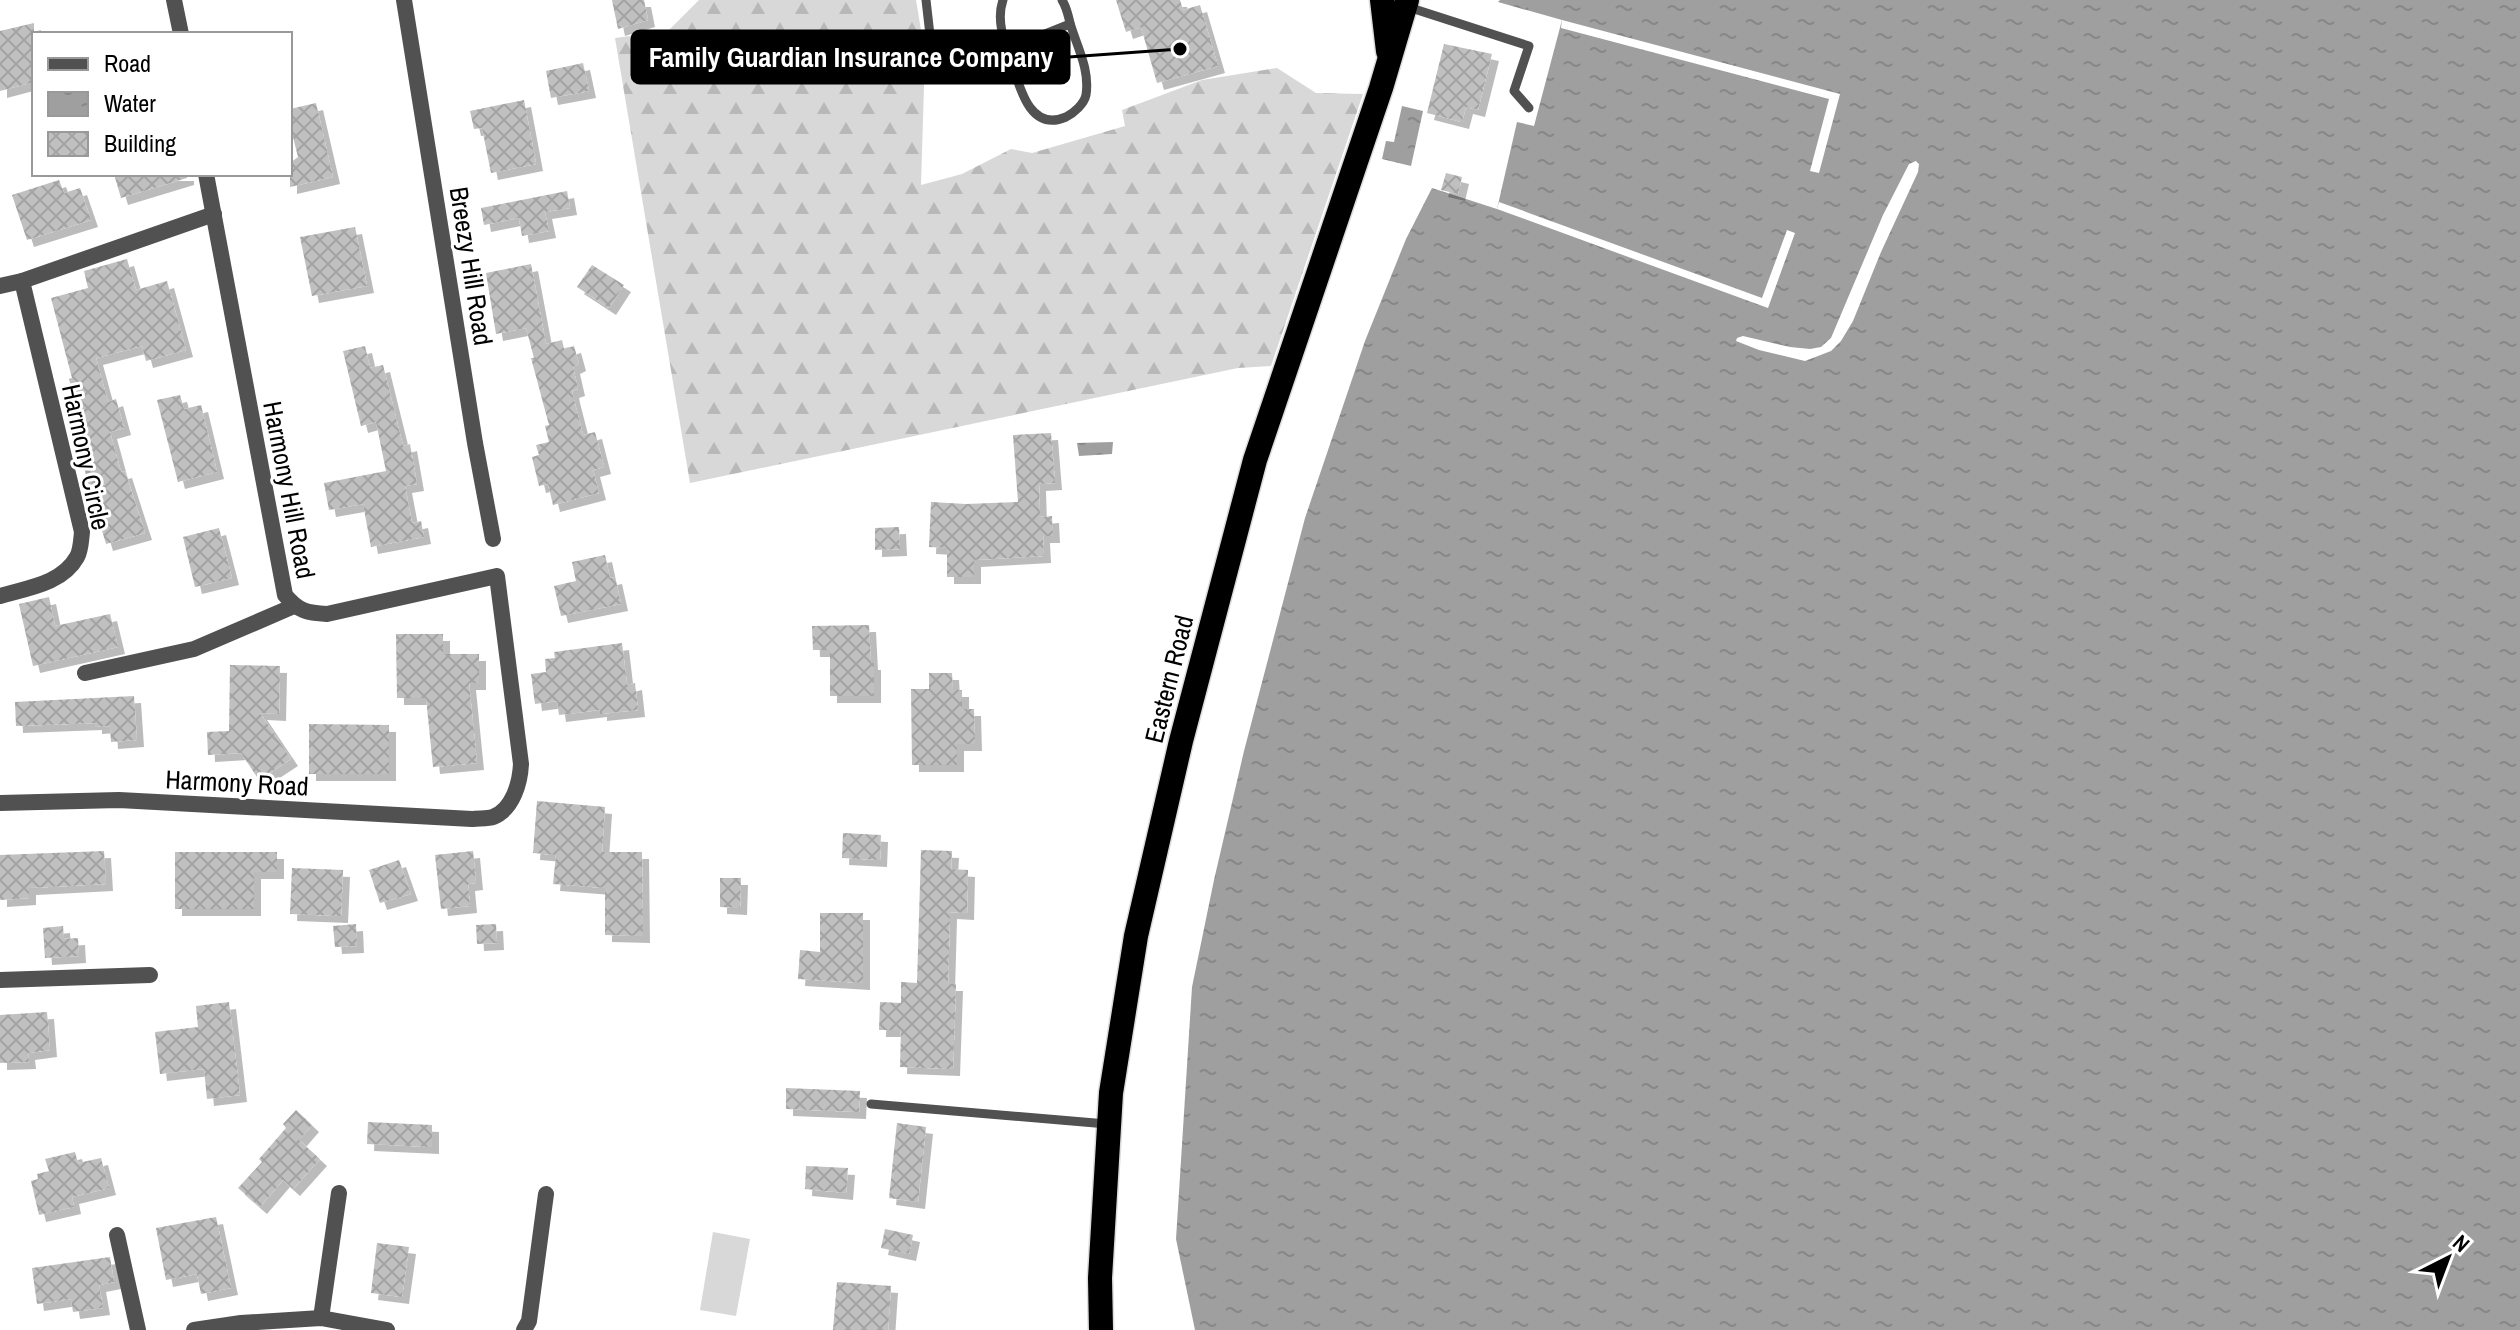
<svg xmlns="http://www.w3.org/2000/svg" width="2520" height="1330" viewBox="0 0 2520 1330" font-family="'Archivo Narrow',sans-serif">
	<style>
		.forest { fill: url(#forest-firs) }
		.park { fill: #d8d8d8 }
		.water { fill: url(#water-ripples) }
		.pier { fill: #fff }
		.building { fill: url(#building-cross-hatch); filter: url(#shadow) }
		.lines { fill: none; stroke-linecap: round; stroke-linejoin: round }
		.highway-casing { stroke: #dbdbdb; stroke-width: 27 }
		.lane { stroke: #515151; stroke-width: 9 }
		.street { stroke: #515151; stroke-width: 16 }
		.highway { stroke: #000; stroke-width: 24 }
		.labels { text-anchor: middle; stroke-width: 6; stroke-linejoin: round; paint-order: stroke }
		.street-label { font-size: 26px; fill: #000; stroke: #fff }
		.leader { fill: none; stroke: #000; stroke-width: 3 }
		.callout-dot { fill: #000; stroke: #fff; stroke-width: 3 }
		.callout { fill: #000; stroke: #000; stroke-width: 3 }
		.callout-label { font-size: 28px; text-anchor: middle; font-weight: bold; fill: #fff }
	</style>
	<defs>
		<pattern id="forest-firs" width="22" height="20" patternUnits="userSpaceOnUse" patternTransform="scale(2)"><rect width="22" height="20" fill="#d8d8d8"/><path d="M5 1l3.5 6h-7zM16 11l3.5 6h-7z" fill="#b8b8b8"/></pattern>
		<pattern id="water-ripples" width="26" height="14" patternUnits="userSpaceOnUse" patternTransform="scale(2)"><rect width="26" height="14" fill="#9f9f9f"/><path d="M2 4q2-2 4 0t4 0M15 11q2-2 4 0t4 0" fill="none" stroke="#878787"/></pattern>
		<pattern id="building-cross-hatch" width="8" height="8" patternUnits="userSpaceOnUse" patternTransform="scale(2)"><rect width="8" height="8" fill="#c0c0c0"/><path d="M0 0l8 8M0 8l8-8" fill="none" stroke="#a3a3a3"/></pattern>
		<filter id="shadow"><feDropShadow dx="7" dy="7" stdDeviation="0" flood-color="#0004"/></filter>
	</defs>
	<rect width="100%" height="100%" fill="#fff"/>
	<path class="forest" d="M699,0H916L925,54L921,185L962,174L1011,149L1032,153L1125,126L1122,110L1202,80L1277,68L1316,93L1363,94L1271,366L1238,368L690,483L615,38L668,31Z"/>
	<path class="park" d="M713,1232L750,1239L736,1316L700,1310Z"/>
	<g class="water">
		<path d="M1500,0H2520V1330H1195L1176,1239L1192,987L1214,880L1244,751L1305,518L1365,341L1406,239L1432,188L1497,209L1517,122L1534,126L1562,20L1498,2Z"/>
		<path d="M1402,106L1423,111L1411,166L1382,159L1386,141L1394,142Z"/>
		<path d="M1113,442L1112,454L1079,456L1077,443Z"/>
	</g>
	<g class="pier">
		<path d="M1562,20L1840,94L1819,173L1810,171L1829,99L1561,28Z"/>
		<path d="M1916,161L1919,164L1918,172L1881,252L1853,321L1841,341L1831,351L1805,361L1759,350L1736,341L1737,338L1743,336L1790,347L1810,349L1821,347L1831,338L1883,215L1909,164Z"/>
		<path d="M1499,202L1762,298L1787,230L1795,233L1768,308L1497,209Z"/>
	</g>
	<g class="building">
		<path d="M612,0H644L648,20L618,29Z"/>
		<path d="M1116,0H1180L1183,10L1200,5L1218,66L1157,83L1141,27L1126,32Z"/>
		<path d="M34,23V82L0,91V31Z"/>
		<path d="M1444,44L1492,54L1478,110L1466,107L1462,122L1427,113Z"/>
		<path d="M583,63L589,91L551,98L546,71Z"/>
		<path d="M524,100L536,164L491,173L482,128L474,129L470,111Z"/>
		<path d="M316,103L333,177L290,187V163L298,157L290,125V109Z"/>
		<path d="M1446,173L1462,177L1458,194L1441,190Z"/>
		<path d="M114,174H187V178L121,198Z"/>
		<path d="M59,180L64,193L80,188L91,220L27,240L12,195Z"/>
		<path d="M567,191L570,208L545,212L549,231L522,236L519,218L484,225L481,208Z"/>
		<path d="M355,227L367,286L312,296L300,237Z"/>
		<path d="M127,259L136,290L167,281L186,350L146,361L142,346L96,358L108,402L116,399L124,428L110,432L121,472L125,471L145,533L106,544L74,434L83,431L69,379L72,378L51,298L88,288L84,271Z"/>
		<path d="M531,264L546,344L562,340L564,349L574,346L579,364L573,367L578,389L572,391L573,396L583,435L595,432L604,467L593,470L599,493L553,505L548,484L539,486L532,457L539,455L536,445L549,442L545,426L549,425L531,358H534L526,328L496,334L486,273Z"/>
		<path d="M592,265L624,285L609,308L577,287Z"/>
		<path d="M365,346L370,368L383,365L403,446L410,444L417,484L405,486L412,523L421,521L424,537L371,547L363,504L329,510L324,483L386,471L376,422L361,426L343,351Z"/>
		<path d="M180,395L184,409L201,405L217,472L178,482L157,400Z"/>
		<path d="M1051,433L1055,483L1039,484L1040,517L1052,516L1053,536H1043L1044,556L974,560V577H947V548L929,547L931,502L966,504L1018,502L1013,435Z"/>
		<path d="M899,527L900,549L875,550V528Z"/>
		<path d="M219,528L232,578L195,587L183,537Z"/>
		<path d="M605,555L610,578L615,577L621,604L561,616L554,586L576,581L572,562Z"/>
		<path d="M49,597L55,626L110,614L118,647L33,666L19,604Z"/>
		<path d="M869,625L871,663H874V696H830V650H813L812,626Z"/>
		<path d="M396,634H443V654H479V683H469L477,763L433,767L426,698H397Z"/>
		<path d="M622,643L627,685L635,683L638,710L600,714V710L559,715L557,701L535,704L531,674L546,672L545,659L555,658L554,652Z"/>
		<path d="M230,665L280,666L279,714L260,713L291,759L259,780L241,753L208,755L207,732L229,731Z"/>
		<path d="M929,673H952L953,690H962V709H974L975,744H957V765H912L911,689H929Z"/>
		<path d="M134,696L137,740L111,742L110,726L95,727V723L16,726L15,702Z"/>
		<path d="M309,724L389,725V774H309Z"/>
		<path d="M537,801L605,807L602,852H642L643,936L605,935V888L553,884L556,855L533,853Z"/>
		<path d="M843,833L881,835L880,860L842,858Z"/>
		<path d="M921,850L952,851L951,869L968,870L967,913L950,912L948,984H956L953,1069L900,1067L901,1030H879L880,1002L901,1003V982L917,983Z"/>
		<path d="M104,851L106,884L29,888V898L0,900V855Z"/>
		<path d="M473,851L476,883L468,884L470,906L441,909L435,855Z"/>
		<path d="M175,852H277V872H254V909H175Z"/>
		<path d="M399,860L411,894L380,903L369,870Z"/>
		<path d="M292,868L343,870L341,916L290,914Z"/>
		<path d="M720,878H741L740,908L720,907Z"/>
		<path d="M820,913H863V983L798,979L800,950L820,952Z"/>
		<path d="M356,924L357,946L335,947L333,926Z"/>
		<path d="M496,924L497,943L477,944L476,925Z"/>
		<path d="M63,926L64,939L78,938L79,956L45,958L43,928Z"/>
		<path d="M229,1002L240,1095L207,1099L204,1069L160,1074L155,1032L198,1027L196,1006Z"/>
		<path d="M47,1012L50,1050L28,1053L29,1062L0,1063V1015Z"/>
		<path d="M786,1088L860,1091L859,1112L786,1109Z"/>
		<path d="M296,1110L312,1125L299,1140L320,1159L293,1189L283,1180L260,1207L238,1188L262,1162L259,1159L286,1128L283,1124Z"/>
		<path d="M368,1122L432,1125V1147L367,1144Z"/>
		<path d="M897,1123L926,1127L918,1202L889,1198Z"/>
		<path d="M75,1152L78,1163L101,1158L109,1188L72,1197L74,1207L39,1215L31,1181L38,1179L37,1174L49,1171L45,1159Z"/>
		<path d="M806,1166L848,1168L846,1193L805,1189Z"/>
		<path d="M216,1217L231,1288L201,1294L197,1274L166,1280L156,1228Z"/>
		<path d="M885,1229L913,1235L909,1254L881,1248Z"/>
		<path d="M377,1243L409,1247L402,1297L371,1293Z"/>
		<path d="M110,1257L114,1282L99,1285L103,1308L73,1312L71,1299L37,1304L32,1268Z"/>
		<path d="M837,1282L891,1286L888,1330H833Z"/>
	</g>
	<g class="lines">
		<g class="highway-casing">
			<g id="highway">
				<path d="M1382,0L1388,51"/>
				<path d="M1101,1330L1100,1278L1111,1093L1136,936L1181,741L1255,460L1381,88L1407,0"/>
			</g>
		</g>
		<g class="lane">
			<path d="M926,0L930,35L936,53L951,65L970,64L1070,24"/>
			<path d="M1003,0C996,20 1004,41 1011,60C1019,85 1029,133 1066,117C1074,113 1084,104 1086,95C1090,69 1077,47 1070,23C1068,15 1067,8 1062,0"/>
			<path d="M1408,7L1529,46L1514,91L1529,108"/>
			<path d="M871,1104L1107,1124"/>
		</g>
		<g class="street">
			<path d="M174,0L181,34"/>
			<path d="M404,0L475,443L493,539"/>
			<path d="M0,286L22,281L214,214"/>
			<path d="M0,596C27,588 62,584 77,557C81,550 81,540 82,532L22,281"/>
			<path d="M85,673L194,649L294,606"/>
			<path d="M0,803L119,800L472,819C478,818 488,819 493,817C513,809 520,783 521,764L497,576L327,614C307,613 298,611 285,595L206,174"/>
			<path d="M0,980L150,975"/>
			<path d="M117,1235L138,1330"/>
			<path d="M321,1318L339,1193"/>
			<path d="M194,1330L241,1323L321,1318L387,1330"/>
			<path d="M524,1330L529,1321L546,1194"/>
		</g>
		<use href="#highway" class="highway"/>
	</g>
	<g class="labels">
		<g class="street-label">
			<text transform="translate(471 266) rotate(81)" y="9">Breezy Hill Road</text>
			<text transform="translate(86 457) rotate(78)" y="9">Harmony Circle</text>
			<text transform="translate(289 490) rotate(79)" y="9">Harmony Hill Road</text>
			<text transform="translate(1169 679) rotate(-76)" y="9">Eastern Road</text>
			<text transform="translate(237 783) rotate(3)" y="9">Harmony Road</text>
		</g>
	</g>
	<path class="leader" d="M1180 49L1069 57"/>
	<circle class="callout-dot" cx="1180" cy="49" r="8"/>
	<rect class="callout" x="632" y="31" width="437" height="52" rx="8"/>
	<g class="callout-label">
		<text x="851" y="67">Family Guardian Insurance Company</text>
	</g>
	<rect x="32" y="32" width="260" height="144" fill="#ffffff" stroke="#999999" stroke-width="2"/>
	<rect x="48" y="58" width="40" height="12" fill="#515151" stroke="#999999" stroke-width="2"/>
	<text x="104" y="72" font-size="24" fill="#000000">Road</text>
	<rect x="48" y="92" width="40" height="24" fill="url(#water-ripples)" stroke="#999999" stroke-width="2"/>
	<text x="104" y="112" font-size="24" fill="#000000">Water</text>
	<rect x="48" y="132" width="40" height="24" fill="url(#building-cross-hatch)" stroke="#999999" stroke-width="2"/>
	<text x="104" y="152" font-size="24" fill="#000000">Building</text>
	<g transform="translate(2448 1258) rotate(42)" stroke="#ffffff" stroke-width="6" paint-order="stroke">
	<path d="M0-6L14 30L0 20L-14 30Z" fill="#000000"/>
	<text y="-12" font-size="22" font-weight="bold" text-anchor="middle" fill="#000000">N</text>
	</g>
</svg>
